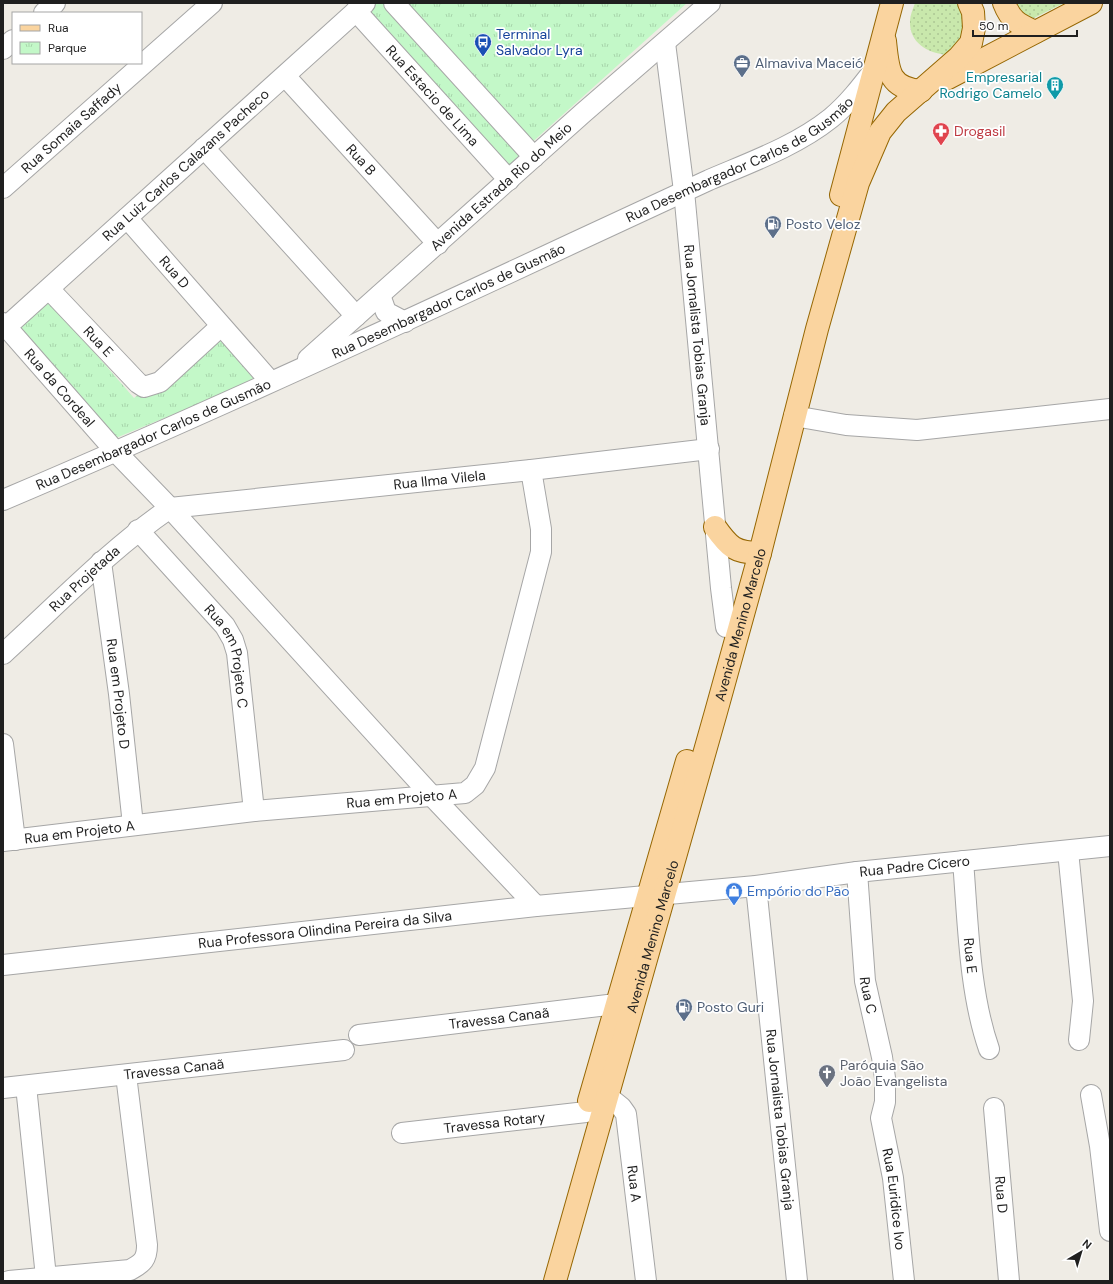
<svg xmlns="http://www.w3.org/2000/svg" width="1113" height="1284" viewBox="0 0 1113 1284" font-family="'DM Sans',sans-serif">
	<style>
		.grass { fill: url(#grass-dots) }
		.park { fill: url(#park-tufts) }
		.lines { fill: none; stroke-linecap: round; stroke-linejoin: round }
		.minor-casing { stroke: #a6a6a6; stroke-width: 22 }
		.major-casing { stroke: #966703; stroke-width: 24 }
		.minor { stroke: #fff; stroke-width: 20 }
		.major { stroke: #fad49f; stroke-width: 22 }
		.labels { text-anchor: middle; stroke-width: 3.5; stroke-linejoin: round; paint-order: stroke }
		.transit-label { font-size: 14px; fill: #164399; stroke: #fff; text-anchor: start }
		.service-label { font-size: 14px; fill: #4e5e75; stroke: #fff; text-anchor: start }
		.culture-label { font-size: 14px; fill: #0d838f; stroke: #fff; text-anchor: end }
		.street-label { font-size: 14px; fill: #1f1f1f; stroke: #fff }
		.health-label { font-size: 14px; fill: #be3a42; stroke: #fff; text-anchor: start }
		.shop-label { font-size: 14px; fill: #366cbe; stroke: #fff; text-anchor: start }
		.worship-label { font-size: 14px; fill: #5b616d; stroke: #fff; text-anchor: start }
	</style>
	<defs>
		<pattern id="grass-dots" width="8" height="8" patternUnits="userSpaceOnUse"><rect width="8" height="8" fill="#c9e8ac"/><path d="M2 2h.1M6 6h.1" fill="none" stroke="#acc794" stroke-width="1.8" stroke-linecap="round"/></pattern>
		<pattern id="park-tufts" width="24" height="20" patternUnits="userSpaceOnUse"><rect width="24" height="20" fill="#c3f8c8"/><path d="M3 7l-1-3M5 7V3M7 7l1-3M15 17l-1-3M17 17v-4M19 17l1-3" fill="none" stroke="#a7d4ab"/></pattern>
	</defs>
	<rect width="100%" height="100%" fill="#efece5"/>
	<g class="grass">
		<path d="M915,3H958C972,29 964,35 947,55C928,53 909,43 910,21C910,15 913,9 915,3Z"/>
		<path d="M1011,3H1064L1032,19L1014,16Z"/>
	</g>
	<g class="park">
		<path d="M371,3H384L524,159L509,172L364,10Z"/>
		<path d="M401,3H687L528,146Z"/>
		<path d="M47,298L134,398L179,363L223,333L259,379L111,440L11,329Z"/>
	</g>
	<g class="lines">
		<g class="minor-casing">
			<g id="minor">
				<path d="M394,3L534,157"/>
				<path id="s1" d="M356,11L509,180"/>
				<path d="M44,13L55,3"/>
				<path id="s2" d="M665,43L684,191L721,588L726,627"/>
				<path d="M3,49L13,40"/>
				<path id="s3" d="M285,76L438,244"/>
				<path d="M204,148L356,316"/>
				<path id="s4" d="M3,188L212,3"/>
				<path id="s5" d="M127,218L270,381"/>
				<path id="s6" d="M49,289L138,383L144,387L160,382L221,326"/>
				<path d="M380,295L386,312L405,322"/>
				<path id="s7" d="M3,323L116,452L170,508L431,795L536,906"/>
				<path id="s8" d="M6,327L365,3"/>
				<path id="s9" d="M308,359L583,113L710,3"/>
				<path d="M794,416L846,425L917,430L1110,409"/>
				<path id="s10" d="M3,500C194,419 383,332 571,244C617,223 663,201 709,180C751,162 796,146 831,118C848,104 861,87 874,70"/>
				<path id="s11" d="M138,530L225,626L233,640L237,653L254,811"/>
				<path id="s12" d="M101,562L119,694L133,825"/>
				<path id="s13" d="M3,654C58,604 109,550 170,508L531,470L709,449"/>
				<path d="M3,744L15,840"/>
				<path id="s14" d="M3,841L254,811L465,793L475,785L485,768L541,552V529L531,470"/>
				<path d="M1068,851L1083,1001L1079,1040"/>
				<path id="s15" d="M963,861C968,921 969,992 989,1049"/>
				<path id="s16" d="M857,872L865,981L882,1057L885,1078V1102L881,1118L893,1178L904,1281"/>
				<path id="s17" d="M756,886L797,1281"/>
				<path id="s18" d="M3,965L536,906L756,886L857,872L1110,846"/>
				<path id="s19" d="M359,1035L616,1004"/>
				<path d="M26,1086L46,1277"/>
				<path id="s20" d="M3,1088L344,1050"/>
				<path id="s21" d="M606,1095L621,1107L626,1114L646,1281"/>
				<path d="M1091,1095L1100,1146L1110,1231"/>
				<path id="s22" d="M994,1108L1009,1281"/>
				<path id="s23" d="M402,1133L586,1112"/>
				<path d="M9,1281L130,1270C143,1263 147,1259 147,1245L126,1075"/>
			</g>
		</g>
		<g class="major-casing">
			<g id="major">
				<path d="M1004,3C1011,21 1018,24 1035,32"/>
				<path d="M885,41C888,70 888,88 921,91"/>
				<path d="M946,79L1091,3"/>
				<path d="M841,195L892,3"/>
				<path d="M715,527C729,547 735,553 760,553"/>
				<path d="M589,1101L687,761"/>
				<path id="s24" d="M555,1281L716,712L760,553L817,329L858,183L880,132L896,112L959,57L971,43L974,28L973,12L969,3"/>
			</g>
		</g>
		<use href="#minor" class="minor"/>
		<use href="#major" class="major"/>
	</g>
	<defs>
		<g id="bus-pin" transform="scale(0.9)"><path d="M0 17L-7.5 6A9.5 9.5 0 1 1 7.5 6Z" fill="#1a4fb4" stroke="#fff"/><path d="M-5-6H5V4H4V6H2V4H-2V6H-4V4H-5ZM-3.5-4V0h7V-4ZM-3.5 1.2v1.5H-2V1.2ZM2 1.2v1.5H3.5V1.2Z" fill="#fff"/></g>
		<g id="office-pin" transform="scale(0.9)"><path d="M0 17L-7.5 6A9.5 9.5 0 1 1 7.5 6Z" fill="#5c6f8a" stroke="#fff"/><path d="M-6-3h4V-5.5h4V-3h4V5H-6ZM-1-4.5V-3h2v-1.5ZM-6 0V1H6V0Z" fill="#fff"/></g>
		<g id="building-pin" transform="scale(0.9)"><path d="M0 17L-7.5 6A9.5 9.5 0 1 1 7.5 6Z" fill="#0f9aa8" stroke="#fff"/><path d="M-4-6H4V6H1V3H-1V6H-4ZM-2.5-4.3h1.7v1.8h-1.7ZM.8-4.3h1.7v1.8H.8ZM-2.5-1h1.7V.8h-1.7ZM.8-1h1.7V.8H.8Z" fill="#fff"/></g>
		<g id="pharmacy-pin" transform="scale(0.9)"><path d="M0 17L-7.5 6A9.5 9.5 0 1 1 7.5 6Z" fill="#e0444e" stroke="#fff"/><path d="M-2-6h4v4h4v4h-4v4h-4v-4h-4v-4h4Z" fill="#fff"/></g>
		<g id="fuel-pin" transform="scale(0.9)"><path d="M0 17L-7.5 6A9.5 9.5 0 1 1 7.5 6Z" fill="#5c6f8a" stroke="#fff"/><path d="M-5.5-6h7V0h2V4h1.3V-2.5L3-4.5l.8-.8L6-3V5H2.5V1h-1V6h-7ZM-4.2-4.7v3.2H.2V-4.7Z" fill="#fff"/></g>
		<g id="shop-pin" transform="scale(0.9)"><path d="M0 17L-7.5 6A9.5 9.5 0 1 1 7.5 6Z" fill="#3f7fe0" stroke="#fff"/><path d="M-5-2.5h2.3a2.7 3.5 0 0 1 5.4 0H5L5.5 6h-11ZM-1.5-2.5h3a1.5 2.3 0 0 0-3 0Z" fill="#fff"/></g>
		<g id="church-pin" transform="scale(0.9)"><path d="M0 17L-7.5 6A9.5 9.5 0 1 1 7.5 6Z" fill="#6b7280" stroke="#fff"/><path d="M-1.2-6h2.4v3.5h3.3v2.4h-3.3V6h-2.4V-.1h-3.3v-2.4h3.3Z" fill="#fff"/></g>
	</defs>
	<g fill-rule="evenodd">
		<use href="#bus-pin" x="483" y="42"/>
		<use href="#office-pin" x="742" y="63"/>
		<use href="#building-pin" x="1055" y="85"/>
		<use href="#pharmacy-pin" x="941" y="131"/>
		<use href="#fuel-pin" x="773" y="224"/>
		<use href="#shop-pin" x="734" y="891"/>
		<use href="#fuel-pin" x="684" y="1007"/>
		<use href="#church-pin" x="827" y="1073"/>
	</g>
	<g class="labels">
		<g class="transit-label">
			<text x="496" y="39">Terminal<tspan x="496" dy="16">Salvador Lyra</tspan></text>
		</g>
		<g class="service-label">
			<text x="755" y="68">Almaviva Maceió</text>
			<text x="786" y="229">Posto Veloz</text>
			<text x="697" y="1012">Posto Guri</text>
		</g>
		<g class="culture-label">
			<text x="1042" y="82">Empresarial<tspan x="1042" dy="16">Rodrigo Camelo</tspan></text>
		</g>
		<g class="street-label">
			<text dy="5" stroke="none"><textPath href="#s1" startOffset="114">Rua Estacio de Lima</textPath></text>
			<text dy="5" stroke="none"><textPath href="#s4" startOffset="91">Rua Somaia Saffady</textPath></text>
			<text dy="5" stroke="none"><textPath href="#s10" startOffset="812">Rua Desembargador Carlos de Gusmão</textPath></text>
			<text dy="5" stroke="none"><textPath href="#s3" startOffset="113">Rua B</textPath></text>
			<text dy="5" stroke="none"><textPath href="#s8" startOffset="242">Rua Luiz Carlos Calazans Pacheco</textPath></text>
			<text dy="5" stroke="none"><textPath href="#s9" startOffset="259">Avenida Estrada Rio do Meio</textPath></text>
			<text dy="5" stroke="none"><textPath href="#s5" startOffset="72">Rua D</textPath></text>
			<text dy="5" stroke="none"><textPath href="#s10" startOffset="488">Rua Desembargador Carlos de Gusmão</textPath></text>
			<text dy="5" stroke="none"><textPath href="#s2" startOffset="294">Rua Jornalista Tobias Granja</textPath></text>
			<text dy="5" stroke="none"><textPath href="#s6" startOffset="72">Rua E</textPath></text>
			<text dy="5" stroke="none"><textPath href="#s7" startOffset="86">Rua da Cordeal</textPath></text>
			<text dy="5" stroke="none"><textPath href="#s10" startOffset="164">Rua Desembargador Carlos de Gusmão</textPath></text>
			<text dy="5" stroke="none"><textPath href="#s13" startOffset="493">Rua Ilma Vilela</textPath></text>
			<text dy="5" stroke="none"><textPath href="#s13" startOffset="111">Rua Projetada</textPath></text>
			<text dy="5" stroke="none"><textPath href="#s24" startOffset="682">Avenida Menino Marcelo</textPath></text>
			<text dy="5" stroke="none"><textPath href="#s11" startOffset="159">Rua em Projeto C</textPath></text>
			<text dy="5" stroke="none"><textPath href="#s12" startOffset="133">Rua em Projeto D</textPath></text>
			<text dy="5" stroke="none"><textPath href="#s14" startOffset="401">Rua em Projeto A</textPath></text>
			<text dy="5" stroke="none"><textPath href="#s14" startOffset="77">Rua em Projeto A</textPath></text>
			<text dy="5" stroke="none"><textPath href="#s18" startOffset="917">Rua Padre Cícero</textPath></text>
			<text dy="5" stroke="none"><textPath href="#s18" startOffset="324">Rua Professora Olindina Pereira da Silva</textPath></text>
			<text dy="5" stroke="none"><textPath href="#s24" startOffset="358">Avenida Menino Marcelo</textPath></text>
			<text dy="5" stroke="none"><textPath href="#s15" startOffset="95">Rua E</textPath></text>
			<text dy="5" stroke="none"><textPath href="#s16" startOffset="124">Rua C</textPath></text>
			<text dy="5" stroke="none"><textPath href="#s19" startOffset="141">Travessa Canaã</textPath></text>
			<text dy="5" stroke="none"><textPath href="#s20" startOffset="172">Travessa Canaã</textPath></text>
			<text dy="5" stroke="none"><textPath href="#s17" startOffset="235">Rua Jornalista Tobias Granja</textPath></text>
			<text dy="5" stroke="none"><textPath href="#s23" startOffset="93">Travessa Rotary</textPath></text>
			<text dy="5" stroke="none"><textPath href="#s21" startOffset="98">Rua A</textPath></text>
			<text dy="5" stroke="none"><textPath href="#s22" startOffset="87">Rua D</textPath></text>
			<text dy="5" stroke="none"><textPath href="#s16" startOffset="331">Rua Euridice Ivo</textPath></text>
		</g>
		<g class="health-label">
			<text x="954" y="136">Drogasil</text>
		</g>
		<g class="shop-label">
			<text x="747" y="896">Empório do Pão</text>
		</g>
		<g class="worship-label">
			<text x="840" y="1070">Paróquia São<tspan x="840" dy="16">João Evangelista</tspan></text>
		</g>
	</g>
	<rect width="1113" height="1284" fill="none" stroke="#1f1f1f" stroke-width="8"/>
	<rect x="12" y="12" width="130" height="52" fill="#ffffff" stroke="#a5a5a5"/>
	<rect x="20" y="25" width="20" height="6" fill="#fad49f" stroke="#a5a5a5"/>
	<text x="48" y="32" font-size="12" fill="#1f1f1f">Rua</text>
	<rect x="20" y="42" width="20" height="12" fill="url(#park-tufts)" stroke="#a5a5a5"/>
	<text x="48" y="52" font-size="12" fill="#1f1f1f">Parque</text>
	<g transform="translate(1081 1252) rotate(38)" stroke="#ffffff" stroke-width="3" paint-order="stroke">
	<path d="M0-3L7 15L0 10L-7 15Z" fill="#1f1f1f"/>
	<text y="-6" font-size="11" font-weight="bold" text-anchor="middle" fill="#1f1f1f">N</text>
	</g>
	<path d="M973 30v6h104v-6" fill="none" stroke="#1f1f1f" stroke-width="2"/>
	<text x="979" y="30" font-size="12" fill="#1f1f1f" stroke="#ffffff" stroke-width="3" paint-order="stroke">50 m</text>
</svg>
